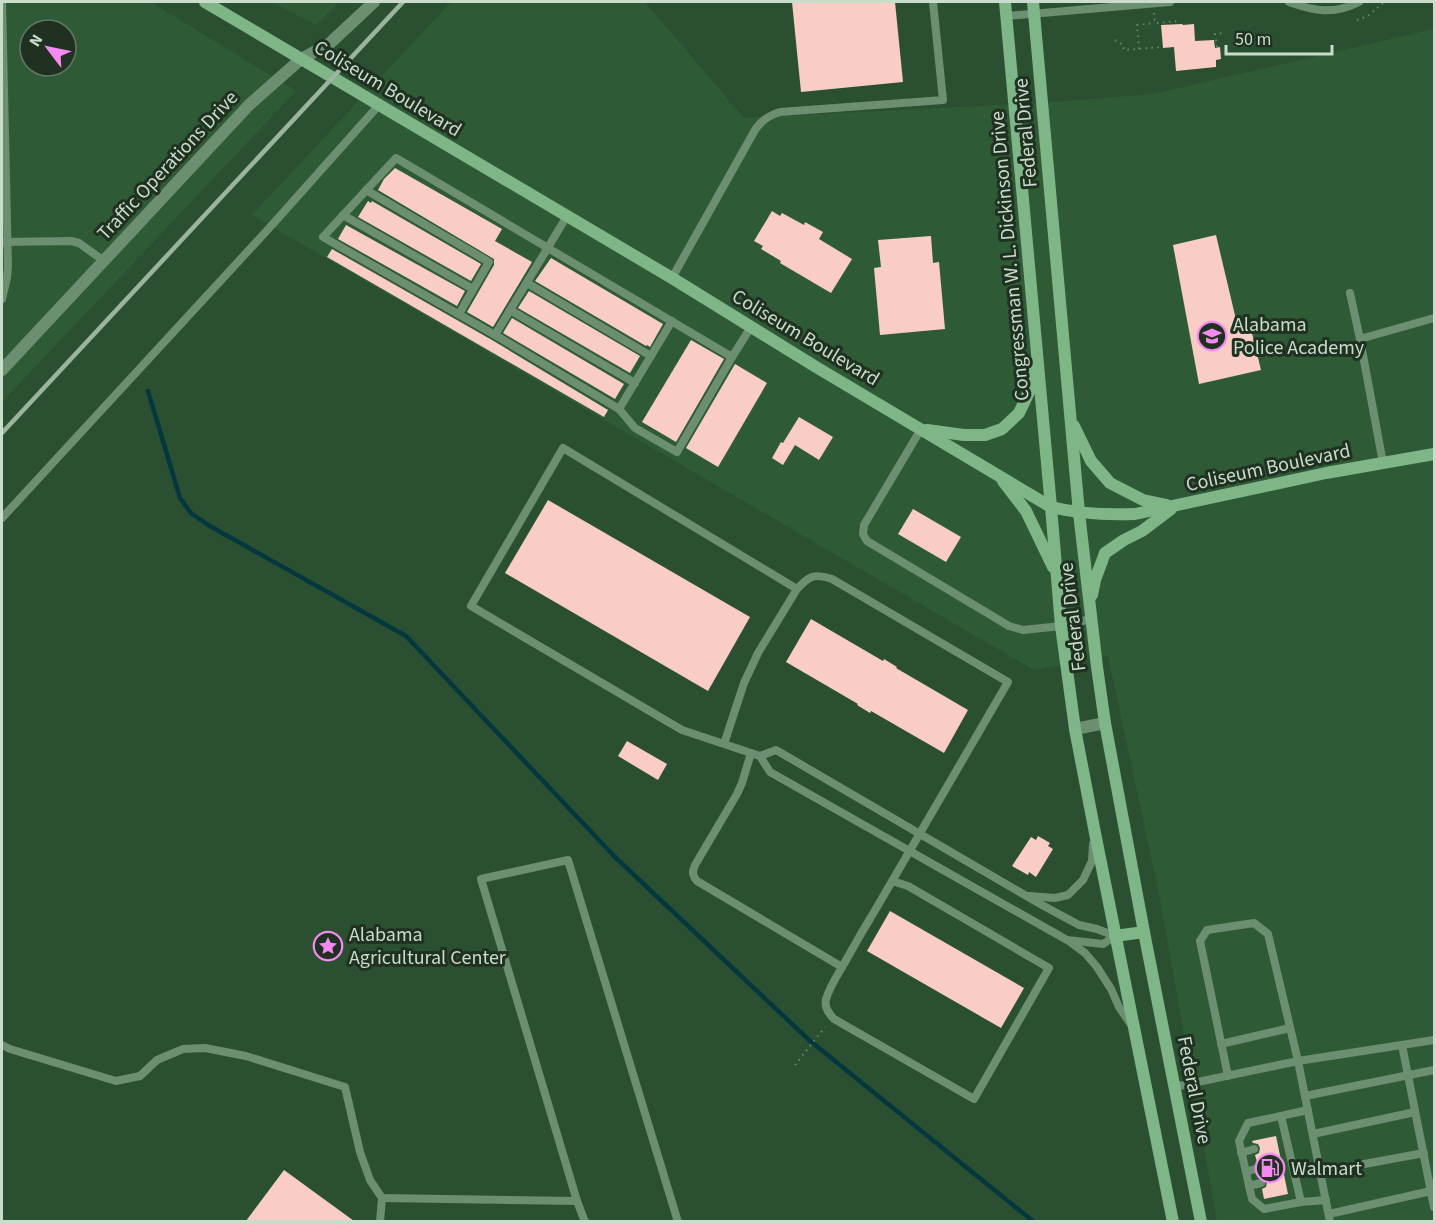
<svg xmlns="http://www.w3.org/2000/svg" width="1436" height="1223" viewBox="0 0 1436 1223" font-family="'Source Sans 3',sans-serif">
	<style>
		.built { fill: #2e5b36; fill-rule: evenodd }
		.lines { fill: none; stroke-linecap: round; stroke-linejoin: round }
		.stream { stroke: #04383f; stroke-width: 4.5 }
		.building { fill: #f9cdc6 }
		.path { stroke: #67866c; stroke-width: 2; stroke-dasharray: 1.5 4.5; stroke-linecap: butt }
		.lane { stroke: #6c8e71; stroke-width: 8 }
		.street { stroke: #6c8e71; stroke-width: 12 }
		.secondary { stroke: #7fb688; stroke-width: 12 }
		.rail { stroke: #9ab49e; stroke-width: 4.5 }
		.labels { text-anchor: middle; stroke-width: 6; stroke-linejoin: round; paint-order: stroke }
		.street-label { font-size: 20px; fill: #c8ddca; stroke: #203122 }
		.poi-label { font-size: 20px; fill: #c8ddca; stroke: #203122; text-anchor: start }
	</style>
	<rect width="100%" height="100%" fill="#2a5031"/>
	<g class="built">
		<path d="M2,2H151L296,91L2,402ZM30,30H66V66H30Z"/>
		<path d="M272,2H339L316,25Z"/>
		<path d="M451,2H645L744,118L1056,102L1153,94L1434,29V1221H1217L1160,899L1108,656L1034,670L252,215Z"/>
	</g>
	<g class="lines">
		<path class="stream" d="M148,391L180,498L191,513L208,525L406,636L614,856L809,1040L1034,1222"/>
	</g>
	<g class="building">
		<path d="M792,2H895L903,82L801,92Z"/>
		<path d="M1182,24L1183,25L1194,24L1195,41L1214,40L1215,48L1220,47L1221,59L1216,60V67L1176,71L1174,47L1163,48L1161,25Z"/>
		<path d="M395,168L502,229L495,241L532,262L493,327L467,312L494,265V259L378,190L384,179Z"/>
		<path d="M368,201L371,203L372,201L481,264L471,281L358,217Z"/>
		<path d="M772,211L780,216L782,213L804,225L805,222L823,232L819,239L852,259L831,293L780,263L781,261L761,249L763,246L754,241Z"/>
		<path d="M346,225L465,291L457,306L338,239Z"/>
		<path d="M1216,235L1238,328L1250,325L1261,370L1199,384L1173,245Z"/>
		<path d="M931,236L933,263L939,262L945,329L880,335L874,268L881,267L878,240Z"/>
		<path d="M332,249L492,340L608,410L604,417L327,257Z"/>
		<path d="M551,258L663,324L650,347L647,345L646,346L535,281Z"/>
		<path d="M529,291L640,356L630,373L518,308Z"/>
		<path d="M512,318L624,384L615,399L503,333Z"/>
		<path d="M691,340L724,359L676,442L642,422Z"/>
		<path d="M735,364L767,383L718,467L686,448Z"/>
		<path d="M799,417L833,437L819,460L795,445L783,465L772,458L781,442L783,443Z"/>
		<path d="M548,500L750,617L708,691L505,573Z"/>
		<path d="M913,509L961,537L946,562L898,534Z"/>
		<path d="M811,619L883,661L884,659L897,667L896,668L968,710L944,753L871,711L870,713L857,705L858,704L786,662Z"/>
		<path d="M627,741L667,764L658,780L618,756Z"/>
		<path d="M1038,836L1050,843L1048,846L1053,849L1036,877L1029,872L1028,875L1012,866L1031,837L1036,840Z"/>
		<path d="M890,911L1024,988L1001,1028L867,951Z"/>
		<path d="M1276,1136L1288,1194L1264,1199L1262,1189L1266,1187L1267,1182L1265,1178L1260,1177L1259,1174L1263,1172L1264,1167L1262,1163L1257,1162L1255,1155L1259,1153L1260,1148L1258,1144L1253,1143L1252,1141Z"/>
		<path d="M284,1170L354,1221H246Z"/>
	</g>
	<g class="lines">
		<g class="path">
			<path d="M1154,13L1155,23L1179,21"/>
			<path d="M1357,20L1368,16L1384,2"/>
			<path d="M1115,40L1123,45L1124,50L1162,47"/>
			<path d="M1217,47L1215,34L1225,33"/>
			<path d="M1139,49L1137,25L1155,23"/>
			<path d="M795,1065L825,1027"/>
		</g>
		<g class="lane">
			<path d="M1289,2C1314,11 1334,15 1359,2"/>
			<path d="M1007,16L1170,2"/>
			<path d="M366,190L489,262L459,314"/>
			<path d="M343,215L473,289"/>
			<path d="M567,216L495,335L619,409L672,321"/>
			<path d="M2,242L71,241L79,243L104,261"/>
			<path d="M672,278L755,130C761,121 769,115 780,112L943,100L933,2"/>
			<path d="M527,283L651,356"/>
			<path d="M1350,293L1360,339"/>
			<path d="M2,299L7,278L8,266L2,2"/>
			<path d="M510,310L635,383"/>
			<path d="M495,335L323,237L396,158L732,357L751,327"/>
			<path d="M619,409L635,428L677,452L732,357"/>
			<path d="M921,429L864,525L863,534L867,541L1009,626L1023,630L1061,626L1091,619"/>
			<path d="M1383,463L1360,339L1434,318"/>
			<path d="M2,518L272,225L379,105"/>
			<path d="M797,589C809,576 814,573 832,579L1008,682C964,757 920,832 877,907C866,925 855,944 845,962C838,974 830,986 826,999C824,1007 828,1013 834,1019L974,1099L1049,968L908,886L892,881"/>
			<path d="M724,744L744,683L758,653L797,589L563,448L471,606L682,730L760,756L776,750L1042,905L1079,925L1097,929L1115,936"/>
			<path d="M751,753L742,783L737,794L695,865C692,872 692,875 697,881L842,967"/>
			<path d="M760,756L770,772L1067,940L1103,944L1115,936"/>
			<path d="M1029,896L1055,898L1068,895L1083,880L1092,861L1093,844"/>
			<path d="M1069,941L1085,953L1097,967L1111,989L1119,1007L1132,1026"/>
			<path d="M1221,1044L1290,1028"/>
			<path d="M2,1045L10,1049L116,1081L140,1076L157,1060L183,1049L205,1048L246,1056L345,1087L360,1152L370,1180L382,1198L380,1222"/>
			<path d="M1402,1045L1434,1207"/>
			<path d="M1174,1087L1298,1061L1268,934L1254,923L1207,930L1200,941L1228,1076"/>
			<path d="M1305,1096L1434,1070"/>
			<path d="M1308,1110L1248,1123L1239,1141L1252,1199L1264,1209L1301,1202L1326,1200"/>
			<path d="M1281,1116L1301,1202"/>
			<path d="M1313,1134L1415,1112"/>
			<path d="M1241,1153L1254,1149"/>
			<path d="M1246,1172L1258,1168"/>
			<path d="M1321,1172L1424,1153"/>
			<path d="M1249,1186L1261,1183"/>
			<path d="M382,1198L577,1201"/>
			<path d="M1329,1214L1431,1191"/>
			<path d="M585,1222L577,1201L481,879L568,860L678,1222"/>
			<path d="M1330,1222L1298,1061L1434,1040"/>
		</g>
		<g class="street">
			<path d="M2,370L249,105L301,59L329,44L374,2"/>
			<path d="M1075,729L1105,723"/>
		</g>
		<g class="secondary">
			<path d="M205,2L672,278L816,367L1051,507C1079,514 1107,515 1135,514L1326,473L1434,454"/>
			<path d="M1005,2L1051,507L1061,626L1075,729L1095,833L1173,1222"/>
			<path d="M1033,2L1079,513L1097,667L1105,723L1144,932L1201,1222"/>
			<path d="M1074,426L1091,461L1110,483L1143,500L1167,505"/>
			<path d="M927,430L964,435H985L1002,429L1019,413L1030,390L1032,362"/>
			<path d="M1003,481L1026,511L1053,567"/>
			<path d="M1092,595L1095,580L1105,553L1124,540L1142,531L1171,509"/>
			<path d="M1115,936L1144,932"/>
		</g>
		<path class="rail" d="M2,433L403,2"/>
	</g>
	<defs>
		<g id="school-ring" transform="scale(1.5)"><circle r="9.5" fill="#203122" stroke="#f489f0" stroke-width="1.5"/><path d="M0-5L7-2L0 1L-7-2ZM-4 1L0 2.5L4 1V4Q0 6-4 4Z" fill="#f489f0"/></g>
		<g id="sight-ring" transform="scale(1.5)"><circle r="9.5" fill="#203122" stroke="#f489f0" stroke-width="1.5"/><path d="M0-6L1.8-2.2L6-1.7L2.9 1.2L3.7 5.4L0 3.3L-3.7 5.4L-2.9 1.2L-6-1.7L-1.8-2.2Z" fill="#f489f0"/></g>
		<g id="fuel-ring" transform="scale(1.5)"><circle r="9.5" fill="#203122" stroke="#f489f0" stroke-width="1.5"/><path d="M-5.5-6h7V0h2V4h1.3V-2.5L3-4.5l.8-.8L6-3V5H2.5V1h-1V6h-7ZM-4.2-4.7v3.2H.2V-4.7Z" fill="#f489f0"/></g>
	</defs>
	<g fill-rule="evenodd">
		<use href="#school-ring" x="1212" y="336"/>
		<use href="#sight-ring" x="328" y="946"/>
		<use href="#fuel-ring" x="1270" y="1168"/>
	</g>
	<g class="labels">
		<g class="street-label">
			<text transform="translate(388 88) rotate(31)" y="7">Coliseum Boulevard</text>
			<text transform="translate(1025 133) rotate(-95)" y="7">Federal Drive</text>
			<text transform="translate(167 165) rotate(-47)" y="7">Traffic Operations Drive</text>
			<text transform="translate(1009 256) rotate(-95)" y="7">Congressman W. L. Dickinson Drive</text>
			<text transform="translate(806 337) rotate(31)" y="7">Coliseum Boulevard</text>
			<text transform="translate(1268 467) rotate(-12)" y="7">Coliseum Boulevard</text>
			<text transform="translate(1072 617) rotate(-97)" y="7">Federal Drive</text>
			<text transform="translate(1195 1090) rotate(79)" y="7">Federal Drive</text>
		</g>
		<g class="poi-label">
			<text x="1233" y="331">Alabama<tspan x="1233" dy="23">Police Academy</tspan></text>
			<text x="349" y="941">Alabama<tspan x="349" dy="23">Agricultural Center</tspan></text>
			<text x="1291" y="1175">Walmart</text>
		</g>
	</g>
	<rect width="1436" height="1223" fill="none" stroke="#c8ddca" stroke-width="6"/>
	<g transform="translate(48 48) rotate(302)"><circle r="28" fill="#203122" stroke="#637665" stroke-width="1.5"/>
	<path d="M0-4.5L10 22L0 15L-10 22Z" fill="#f489f0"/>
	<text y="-9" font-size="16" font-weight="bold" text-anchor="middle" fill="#c8ddca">N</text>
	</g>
	<path d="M1226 45v9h106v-9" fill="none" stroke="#c8ddca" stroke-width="3"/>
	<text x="1235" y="45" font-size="18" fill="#c8ddca" stroke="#203122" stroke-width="4.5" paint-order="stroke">50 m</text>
</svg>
